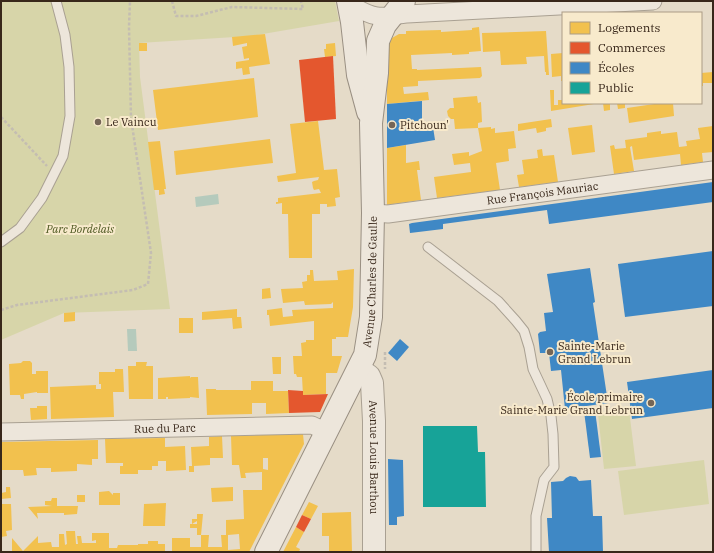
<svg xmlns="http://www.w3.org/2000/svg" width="714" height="553" viewBox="0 0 714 553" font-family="'IBM Plex Serif',serif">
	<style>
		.green { fill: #d7d5a9 }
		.water { fill: #b5cabc }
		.homes { fill: #f2c14e; fill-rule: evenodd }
		.shops { fill: #e4572e }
		.schools { fill: #3f88c5 }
		.public { fill: #17a398 }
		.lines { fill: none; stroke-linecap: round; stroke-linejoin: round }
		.service-casing { stroke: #a9a092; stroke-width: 11 }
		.minor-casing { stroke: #a9a092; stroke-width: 19 }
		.tertiary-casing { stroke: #a9a092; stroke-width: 24 }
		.secondary-casing { stroke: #998f82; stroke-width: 24 }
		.path { stroke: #c4bdb2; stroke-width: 2.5; stroke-dasharray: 3 2; stroke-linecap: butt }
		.service { stroke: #ede6db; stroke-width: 9 }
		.minor { stroke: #ede6db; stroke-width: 17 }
		.tertiary { stroke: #ede6db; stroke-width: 22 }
		.secondary { stroke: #ede6db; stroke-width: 22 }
		.poi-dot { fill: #756657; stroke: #f8eacc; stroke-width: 1.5 }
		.labels { text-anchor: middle; stroke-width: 4; stroke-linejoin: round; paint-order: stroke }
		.poi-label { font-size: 11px; fill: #38271a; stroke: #f8eacc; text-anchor: start }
		.street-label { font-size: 11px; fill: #38271a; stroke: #f8eacc }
		.park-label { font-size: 11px; font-style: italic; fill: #4b561f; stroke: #f8eacc }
	</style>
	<rect width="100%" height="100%" fill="#e5dbc8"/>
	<g class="green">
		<path d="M1,1H335L339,21L251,36L139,43L140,77L170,309L64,313L1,340Z"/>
		<path d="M629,410L636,466L604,469L598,414Z"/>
		<path d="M704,460L709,504L624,515L618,471Z"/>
	</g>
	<g class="water">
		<path d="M218,194L219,204L196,207L195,197Z"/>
		<path d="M127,329H136L137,351H128Z"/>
	</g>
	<g class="homes">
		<path d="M479,27L481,51L469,52V54L452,55V53L411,55L412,69H417V70L481,67L482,76L480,78L418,81V86L403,87L404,94L428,92L429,100L387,104V46L392,38L399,34H406V31L441,30V32L472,30V28Z"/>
		<path d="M546,31L549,75H546V72H545L544,56L526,57L527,64L501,65L500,51L483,52L482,33Z"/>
		<path d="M265,34L270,64L249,67L250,74L243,75L242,68L236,69V62L249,60V58L244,59L242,47L247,46V43L233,46L232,37Z"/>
		<rect x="139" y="43" width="8" height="8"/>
		<path d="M335,43L336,56L325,57L324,49H326V44Z"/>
		<path d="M563,53V81H561V76L552,77L551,54Z"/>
		<path d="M713,72V83H703V86H701V73Z"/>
		<path d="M254,78L258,117L158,130L153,90Z"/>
		<path d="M550,90H554V105H558V100H563V103L594,104L551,111Z"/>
		<path d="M477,96L478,103L481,102L482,122L478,123V128L455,129L454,119H451L448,116L447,111L450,108H454L453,98Z"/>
		<path d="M603,103H610V110L604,111Z"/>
		<path d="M617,103H625V108L618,109Z"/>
		<path d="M661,103H673L674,116L629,123L627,108Z"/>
		<path d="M551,119L552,127L546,128V131L537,133L536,128L518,131V124Z"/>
		<path d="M318,121L324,170L337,169L340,197L335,198L336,206L327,207V204H320V214H312V258H289L288,214H282V203L276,204V202H278V198L321,193L319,189L314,190L313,188L312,182L314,181L318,180L319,177L278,182L277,176L296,173L290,124Z"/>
		<path d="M592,125L595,152L572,155L568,128Z"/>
		<path d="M713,126V152L702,153L703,162L681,165L680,154L634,160L632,146L630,147L634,171L614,174L610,146L614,145L615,149L626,148L625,140L647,137V133L661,131V134L677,132L679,147L687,146L686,141L700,139L698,128Z"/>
		<path d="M491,127V129L495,128V133L514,131L516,148L508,149L509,161L496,163L500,190L437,198L434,177L471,172L470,163L454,165L452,154L469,152V156L482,151L478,128Z"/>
		<path d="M270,139L273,163L176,175L174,151Z"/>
		<path d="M160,141L166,189H164L165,194L159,195V190H154L148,142Z"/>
		<path d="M406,145V163L419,161L420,170H417L421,200L387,205V148Z"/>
		<path d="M542,149L543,156L554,155L558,182L519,187L517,175L524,174L522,160L538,158L537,150Z"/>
		<path d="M354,269L353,307L348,337H336V339H332V356H342L337,373H326V394L303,395L302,377H297L296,374H294L293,356H302L301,343L306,342V340H314V321L270,326L269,315H267V310L282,308L283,317L293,316L292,310L333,308V302L331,304L305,305L304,301L283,303L281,289L303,288L302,282L307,281V275H310V270H313L314,281L338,280L337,271Z"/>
		<path d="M270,288L271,298L262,299V289Z"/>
		<path d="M237,309V317H241L242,328L233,329L232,318L202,320V312Z"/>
		<path d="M75,312V321L64,322V313Z"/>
		<rect x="179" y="318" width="14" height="15"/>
		<path d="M272,357H281V374H273Z"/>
		<path d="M23,361H30L32,363V374H36V371H48V393H37V392L24,394V399H21L20,395H10L9,364L21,363Z"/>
		<path d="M136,362H147L146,366H153V399H129L128,366H136Z"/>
		<path d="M115,369H123L124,392H113L114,417L51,419L50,387L96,385V389H101V384H99V372H115Z"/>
		<path d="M190,376V378L191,377H198L199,398L190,397V398L168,399V397H166V399H158V378Z"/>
		<path d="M251,381H273V391H288L289,413L266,414V403H252V414L207,415L206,389H216V390H251Z"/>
		<path d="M37,406H47V419L31,420L30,408H37Z"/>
		<path d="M303,434L304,444L249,552H172V538H190V547H201V535H209L208,547H222L221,535H226V520L244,519L243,490H262V472L245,473L246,478H241L239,465H232L231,436ZM263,458H268V470L263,469ZM239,534L240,549L228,550V535Z"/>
		<path d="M222,436L223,458H210V465L194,466V472H189V466H192L191,447L209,446V437Z"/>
		<path d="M165,438V447L185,446L186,470L166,471V461H158V466H152V470H138V474H120V466H123V463H106L105,439Z"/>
		<path d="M98,440V459H92V465L77,464V471L51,472V468H36L37,475L24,476L23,470H1V442Z"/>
		<path d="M6,487H10L11,498L1,499V493L6,492Z"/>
		<path d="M233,487V501L212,502L211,488Z"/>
		<path d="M109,491L113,495V493H120V505H99V492Z"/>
		<rect x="77" y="495" width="8" height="7"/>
		<path d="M52,498H57V506H78L77,514L64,515V513H37L38,519L28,507L52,506L45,505V501H51Z"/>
		<path d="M309,502L318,506L311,519L302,515Z"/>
		<path d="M166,503L165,526H143L144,504Z"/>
		<path d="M1,504H11L12,530L6,531L7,536L1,537Z"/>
		<path d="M351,512L352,552H329V536H322V513Z"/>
		<path d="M197,514H203L201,535H197V528H190V524H197V521L192,524V519H197Z"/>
		<path d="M296,527L304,532L296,547L300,549L299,552H283Z"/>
		<path d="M66,531H75L76,544H78L77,536H81L82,543H96V540L92,541V533H109V548H117L118,545H138V544H148V541H158V544H165V552H12V538L23,551L38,536V543L51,542L52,547H59V534H64L65,545L67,544Z"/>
	</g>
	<g class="shops">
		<path d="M333,56L336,119L305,122L299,60Z"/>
		<path d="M288,390L303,391V395L328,394L320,412L289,413Z"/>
		<path d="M302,515L311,519L304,532L296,527Z"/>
	</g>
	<g class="schools">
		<path d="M422,101V127L431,126L433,127L435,140L387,148V104Z"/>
		<path d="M713,182V202L549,224L547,210L443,224V229L410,233L409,224L412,223Z"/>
		<path d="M713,251V306L625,317L618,264Z"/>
		<path d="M590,268L595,302L593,303L608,403L565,409L561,370L551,371L549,353H540L538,334L540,332L546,331L544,313L553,312L547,274Z"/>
		<path d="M400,339L409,347L397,361L388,353Z"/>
		<path d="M713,370V408L632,419L627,382Z"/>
		<path d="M595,410L601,457L590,458L584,411Z"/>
		<path d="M388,459L403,460L404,516L397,517V525H389Z"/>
		<path d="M570,476L576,477L579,481L591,480L593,516H602L603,552H549L547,518H552L551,482L563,481L566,478Z"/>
	</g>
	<path class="public" d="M423,426H477L478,452H485L486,507H423Z"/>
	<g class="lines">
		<g class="service-casing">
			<g id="service">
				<path d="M1,242L20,228L42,198L63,156L70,116L69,67L65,35L56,1"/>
				<path d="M428,247L498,301L516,321L524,331L529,347L533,369L547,399L551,416L553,434L554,467L544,480L536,516V552"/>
			</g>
		</g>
		<g class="minor-casing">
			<g id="minor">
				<path d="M348,3C374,19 379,18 407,14L653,1"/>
				<path id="s1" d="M373,213L388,214L713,170"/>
				<path id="s2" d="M1,432L312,425L327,432"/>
			</g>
		</g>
		<g class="tertiary-casing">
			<g id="tertiary">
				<path id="s3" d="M359,369L369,376L372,383L374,421V552"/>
			</g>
		</g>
		<g class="secondary-casing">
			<g id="secondary">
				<path d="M348,1L352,22L358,75L368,112"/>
				<path id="s4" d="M266,552L365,355L371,317L373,213L371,123L377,73L378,41L385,25L404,1"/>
			</g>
		</g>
		<g class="path">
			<path d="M172,1L176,16H196L232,7L303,9L301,1"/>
			<path d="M1,117L47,166"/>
			<path d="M1,310L17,305L133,290L148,284L151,253L131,118L129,27L130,1"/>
			<path d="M385,352V369"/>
		</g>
		<use href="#service" class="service"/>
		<use href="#minor" class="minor"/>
		<use href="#tertiary" class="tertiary"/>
		<use href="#secondary" class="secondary"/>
	</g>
	<g class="poi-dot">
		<circle cx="98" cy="122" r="4"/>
		<circle cx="392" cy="125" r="4"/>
		<circle cx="550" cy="352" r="4"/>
		<circle cx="651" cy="403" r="4"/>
	</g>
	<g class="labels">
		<g class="poi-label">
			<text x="106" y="126">Le Vaincu</text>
			<text x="400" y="129">Pitchoun'</text>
			<text x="558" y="350">Sainte-Marie<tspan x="558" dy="13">Grand Lebrun</tspan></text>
			<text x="643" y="401" text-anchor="end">École primaire<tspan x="643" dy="13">Sainte-Marie Grand Lebrun</tspan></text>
		</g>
		<g class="street-label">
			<text dy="4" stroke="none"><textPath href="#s1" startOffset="171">Rue François Mauriac</textPath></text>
			<text dy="4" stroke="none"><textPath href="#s4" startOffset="294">Avenue Charles de Gaulle</textPath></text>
			<text dy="4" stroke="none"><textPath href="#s2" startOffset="164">Rue du Parc</textPath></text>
			<text dy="4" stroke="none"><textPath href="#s3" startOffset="94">Avenue Louis Barthou</textPath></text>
		</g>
		<g class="park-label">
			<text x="80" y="233">Parc Bordelais</text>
		</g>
	</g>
	<rect width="714" height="553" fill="none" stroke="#38271a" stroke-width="4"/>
	<rect x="562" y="12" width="140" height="92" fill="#f8eacc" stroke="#ab9c85"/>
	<rect x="570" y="22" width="20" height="12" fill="#f2c14e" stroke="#ab9c85"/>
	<text x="598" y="32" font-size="12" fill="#38271a">Logements</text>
	<rect x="570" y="42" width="20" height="12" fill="#e4572e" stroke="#ab9c85"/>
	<text x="598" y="52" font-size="12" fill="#38271a">Commerces</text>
	<rect x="570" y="62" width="20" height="12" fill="#3f88c5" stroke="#ab9c85"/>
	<text x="598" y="72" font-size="12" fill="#38271a">Écoles</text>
	<rect x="570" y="82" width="20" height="12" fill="#17a398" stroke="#ab9c85"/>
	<text x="598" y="92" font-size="12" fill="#38271a">Public</text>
</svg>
